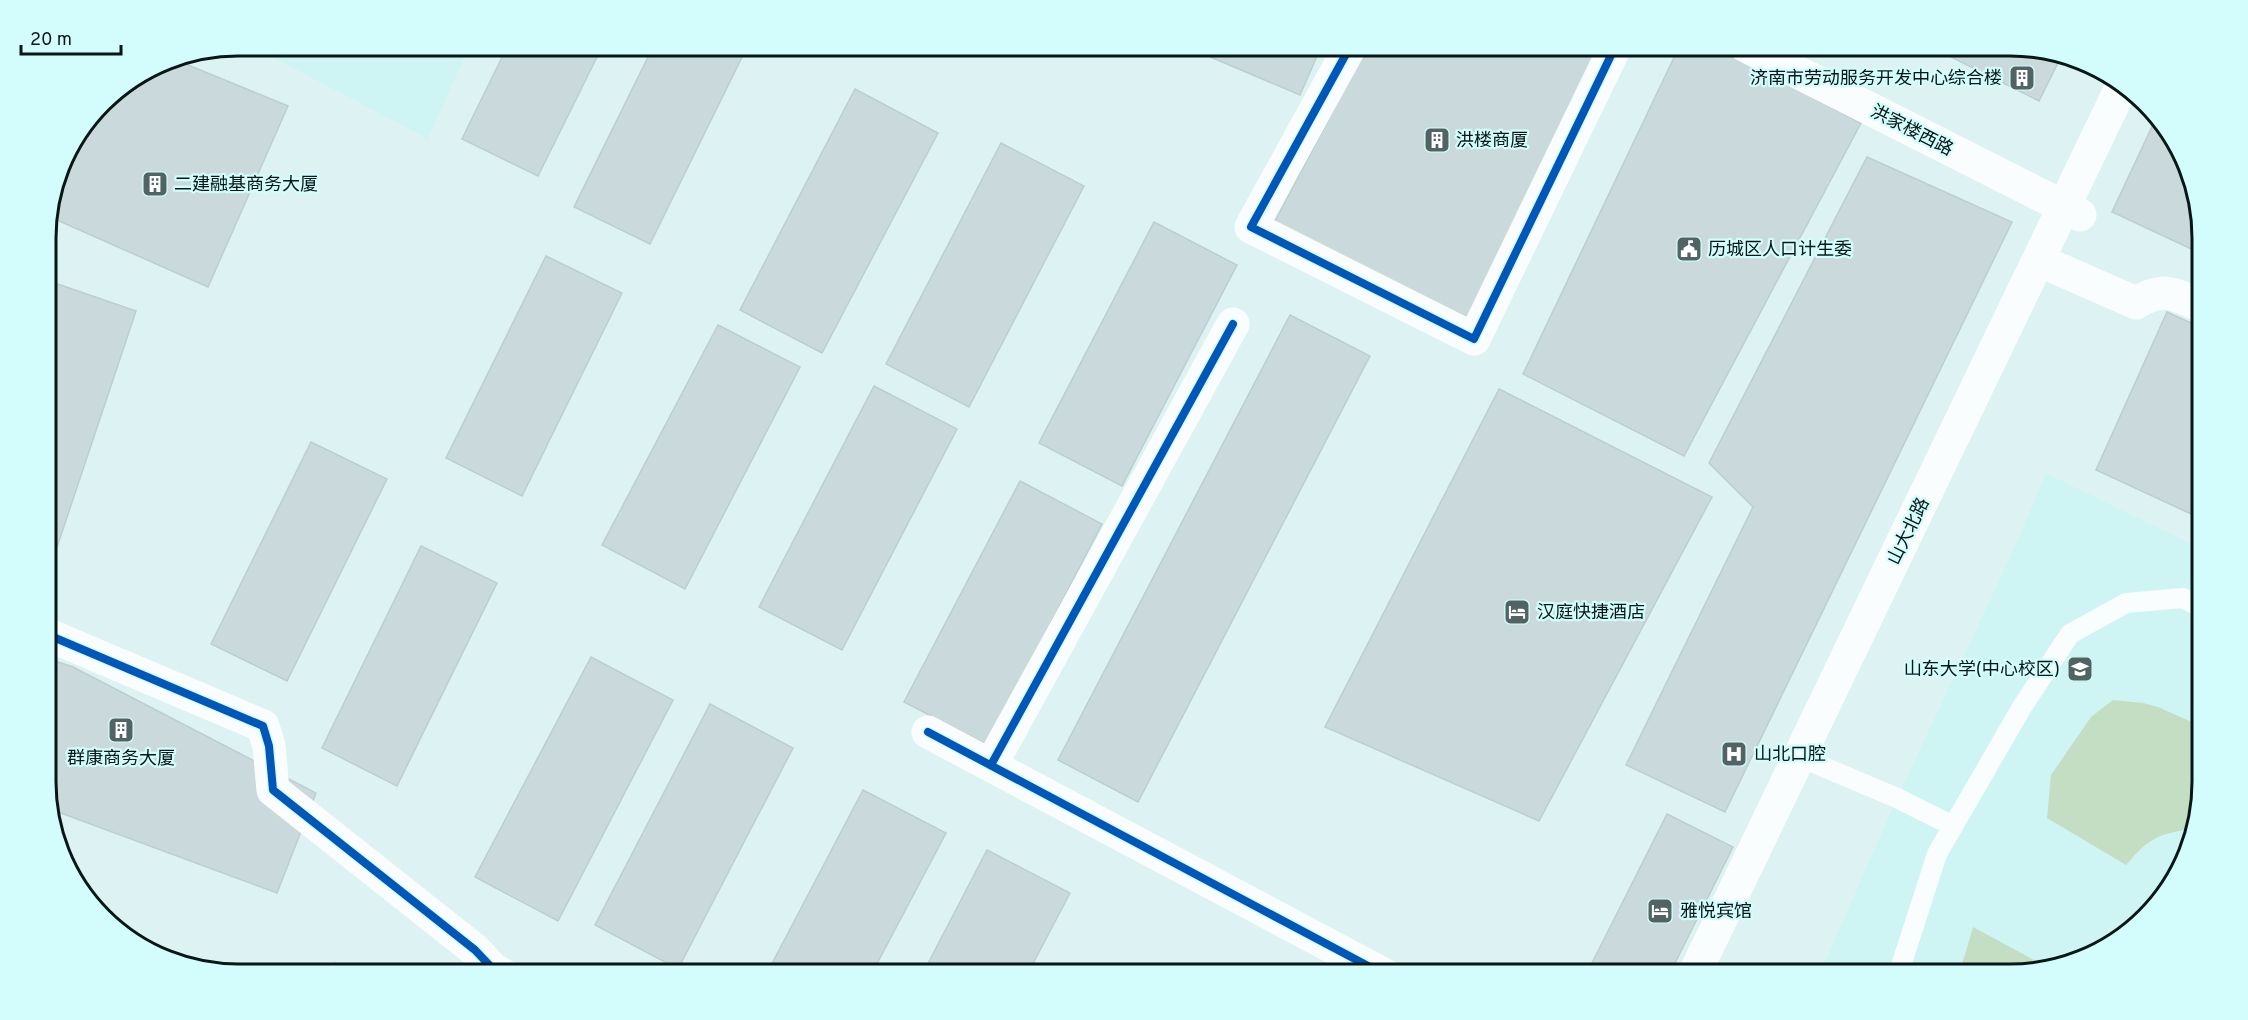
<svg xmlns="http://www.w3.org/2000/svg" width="2248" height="1020" viewBox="0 0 2248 1020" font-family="Overpass,'Noto Sans SC',sans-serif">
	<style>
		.built { fill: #cef5f4 }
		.green { fill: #c3dec2 }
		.building { fill: #cadadc; stroke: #bdced0; stroke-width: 1.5 }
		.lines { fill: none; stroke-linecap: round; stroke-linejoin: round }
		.lane { stroke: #fafdfd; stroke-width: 20 }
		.street { stroke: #fafdfd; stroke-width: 33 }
		.secondary { stroke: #fafdfd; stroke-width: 33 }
		.cycleway-casing { stroke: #d3fdfc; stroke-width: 11 }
		.cycleway { stroke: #0057b8; stroke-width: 8 }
		.labels { text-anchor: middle; stroke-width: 4.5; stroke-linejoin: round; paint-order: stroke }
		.poi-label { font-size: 18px; fill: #071616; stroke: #d3fdfc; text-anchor: start }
		.street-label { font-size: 18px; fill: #071616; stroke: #d3fdfc }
		.rim { fill: none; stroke: #071616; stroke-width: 3 }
	</style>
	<rect width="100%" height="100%" fill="#ddf3f3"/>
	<g class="built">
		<path d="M249,45H470L428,139Z"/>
		<path d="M2046,473L2202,549L2203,783L2188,857L2156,909L2118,942L2023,975H1819L1897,798L2011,555Z"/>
	</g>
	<g class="green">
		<path d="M2113,700L2143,703L2158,707L2203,727V783L2194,829C2159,833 2149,838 2126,865L2047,818L2051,775L2091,717Z"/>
		<path d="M1973,927L2047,967L2023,975H1959Z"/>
	</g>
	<g class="building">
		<path d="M508,45H603L538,176L462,139Z"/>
		<path d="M654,45H748L650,244L574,207Z"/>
		<path d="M1182,45H1322L1300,95Z"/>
		<path d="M1368,45H1572L1596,57L1465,321L1274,223Z"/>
		<path d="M1680,45H1712L1861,123L1684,456L1523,374Z"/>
		<path d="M1950,45H2011L2062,55L2039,101L1945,54Z"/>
		<path d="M171,58L288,106L208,287L48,216L65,153L110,93L164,60Z"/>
		<path d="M855,89L938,133L822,353L740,310Z"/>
		<path d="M2157,116L2163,121L2201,213L2202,254L2112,212Z"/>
		<path d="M1001,143L1084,186L969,407L886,364Z"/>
		<path d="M1867,157L2012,222L1725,812L1626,765L1753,507L1709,463Z"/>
		<path d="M1154,222L1237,265L1122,486L1039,443Z"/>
		<path d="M546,256L622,293L522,496L446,458Z"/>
		<path d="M46,280L136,311L46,580Z"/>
		<path d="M2167,312L2202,328V519L2096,470Z"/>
		<path d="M1290,315L1370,356L1138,802L1058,760Z"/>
		<path d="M718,325L800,367L685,589L602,545Z"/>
		<path d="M874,386L957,429L842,650L759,607Z"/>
		<path d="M1499,389L1712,497L1539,821L1325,727Z"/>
		<path d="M311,442L387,479L287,681L211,644Z"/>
		<path d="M1020,481L1102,524L987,745L904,702Z"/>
		<path d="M421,546L497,583L397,786L322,748Z"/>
		<path d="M591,657L673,700L558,921L475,877Z"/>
		<path d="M46,658L73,667L316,793L277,893L47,808Z"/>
		<path d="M710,704L793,748L678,969L595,925Z"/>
		<path d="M863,790L946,833L871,975H766Z"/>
		<path d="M1667,814L1733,847L1669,975H1586Z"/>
		<path d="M987,850L1070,893L1027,975H922Z"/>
		<path d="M335,963L357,975H329Z"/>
	</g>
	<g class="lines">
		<g class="lane">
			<path d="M1800,757L1897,798L1953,826"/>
			<path d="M1898,975L1937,854L2022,707L2070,634L2126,603L2183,598L2203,609"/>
		</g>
		<g class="street">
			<path d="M1351,45L1251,227L1474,339L1616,45"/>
			<path d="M1744,45L2080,215"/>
			<path d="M2054,267L2136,303C2163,286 2174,294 2202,306"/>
			<path d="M46,634L263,726L269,746L273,790L475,950L493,969L503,975"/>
			<path d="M928,732L1385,975"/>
			<path d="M991,765L1233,324"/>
		</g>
		<path class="secondary" d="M1694,975L2121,88"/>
		<g class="cycleway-casing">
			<g id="cycleway">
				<path d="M1351,45L1251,227L1474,339L1616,45"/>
				<path d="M46,634L263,726L269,746L273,790L475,950L493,969L503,975"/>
				<path d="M928,732L1385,975"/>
				<path d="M991,765L1233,324"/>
			</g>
		</g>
		<use href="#cycleway" class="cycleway"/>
	</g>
	<defs>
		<g id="building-square" transform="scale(1.35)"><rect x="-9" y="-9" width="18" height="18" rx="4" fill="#526363" stroke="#d3fdfc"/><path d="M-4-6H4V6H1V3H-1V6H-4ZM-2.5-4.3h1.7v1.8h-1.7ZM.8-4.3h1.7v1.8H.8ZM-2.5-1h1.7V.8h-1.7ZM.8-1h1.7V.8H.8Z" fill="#fff"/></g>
		<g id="civic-square" transform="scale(1.35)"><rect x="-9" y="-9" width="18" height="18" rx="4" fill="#526363" stroke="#d3fdfc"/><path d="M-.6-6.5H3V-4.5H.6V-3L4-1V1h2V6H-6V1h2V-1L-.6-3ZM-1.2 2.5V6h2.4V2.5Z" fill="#fff"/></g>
		<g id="hotel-square" transform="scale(1.35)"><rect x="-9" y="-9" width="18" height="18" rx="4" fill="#526363" stroke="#d3fdfc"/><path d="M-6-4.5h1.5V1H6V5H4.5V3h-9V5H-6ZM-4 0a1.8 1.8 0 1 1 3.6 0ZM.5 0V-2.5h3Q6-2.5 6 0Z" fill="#fff"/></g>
		<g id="university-square" transform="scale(1.35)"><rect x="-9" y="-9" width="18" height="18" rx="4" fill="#526363" stroke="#d3fdfc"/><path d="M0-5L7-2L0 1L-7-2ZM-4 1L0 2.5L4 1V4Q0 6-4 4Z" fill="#fff"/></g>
		<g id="hospital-square" transform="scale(1.35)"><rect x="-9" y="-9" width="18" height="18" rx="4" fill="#526363" stroke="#d3fdfc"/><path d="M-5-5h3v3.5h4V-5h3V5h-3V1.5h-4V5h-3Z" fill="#fff"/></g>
	</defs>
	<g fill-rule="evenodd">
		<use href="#building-square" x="2022" y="78"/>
		<use href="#building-square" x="1437" y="140"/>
		<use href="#building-square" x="155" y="184"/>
		<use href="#civic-square" x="1689" y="249"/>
		<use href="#hotel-square" x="1517" y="612"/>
		<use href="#university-square" x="2080" y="669"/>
		<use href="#building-square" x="121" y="730"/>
		<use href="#hospital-square" x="1734" y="754"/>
		<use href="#hotel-square" x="1660" y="911"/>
	</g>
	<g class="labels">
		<g class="poi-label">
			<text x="2002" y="84" text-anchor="end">济南市劳动服务开发中心综合楼</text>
			<text x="1456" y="146">洪楼商厦</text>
			<text x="174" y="190">二建·融基商务大厦</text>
			<text x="1708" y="255">历城区人口计生委</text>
			<text x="1537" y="618">汉庭快捷酒店</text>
			<text x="2060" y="675" text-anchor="end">山东大学(中心校区)</text>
			<text x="1754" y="760">山北口腔</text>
			<text x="121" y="764" text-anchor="middle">群康商务大厦</text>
			<text x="1680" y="917">雅悦宾馆</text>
		</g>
		<g class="street-label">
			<text transform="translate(1912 130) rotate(27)" y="6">洪家楼西路</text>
			<text transform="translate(1908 531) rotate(-64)" y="6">山大北路</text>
		</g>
	</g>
	<path d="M0 0H2248V1020H0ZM238 56H2010A182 182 0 0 1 2192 238V782A182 182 0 0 1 2010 964H238A182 182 0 0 1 56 782V238A182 182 0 0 1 238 56Z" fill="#d3fdfc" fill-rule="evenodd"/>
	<path class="rim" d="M238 56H2010A182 182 0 0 1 2192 238V782A182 182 0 0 1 2010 964H238A182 182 0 0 1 56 782V238A182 182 0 0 1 238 56Z"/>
	<path d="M21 45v9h100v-9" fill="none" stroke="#071616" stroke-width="3"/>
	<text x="30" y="45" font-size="18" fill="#071616" stroke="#d3fdfc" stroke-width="4.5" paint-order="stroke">20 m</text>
</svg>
